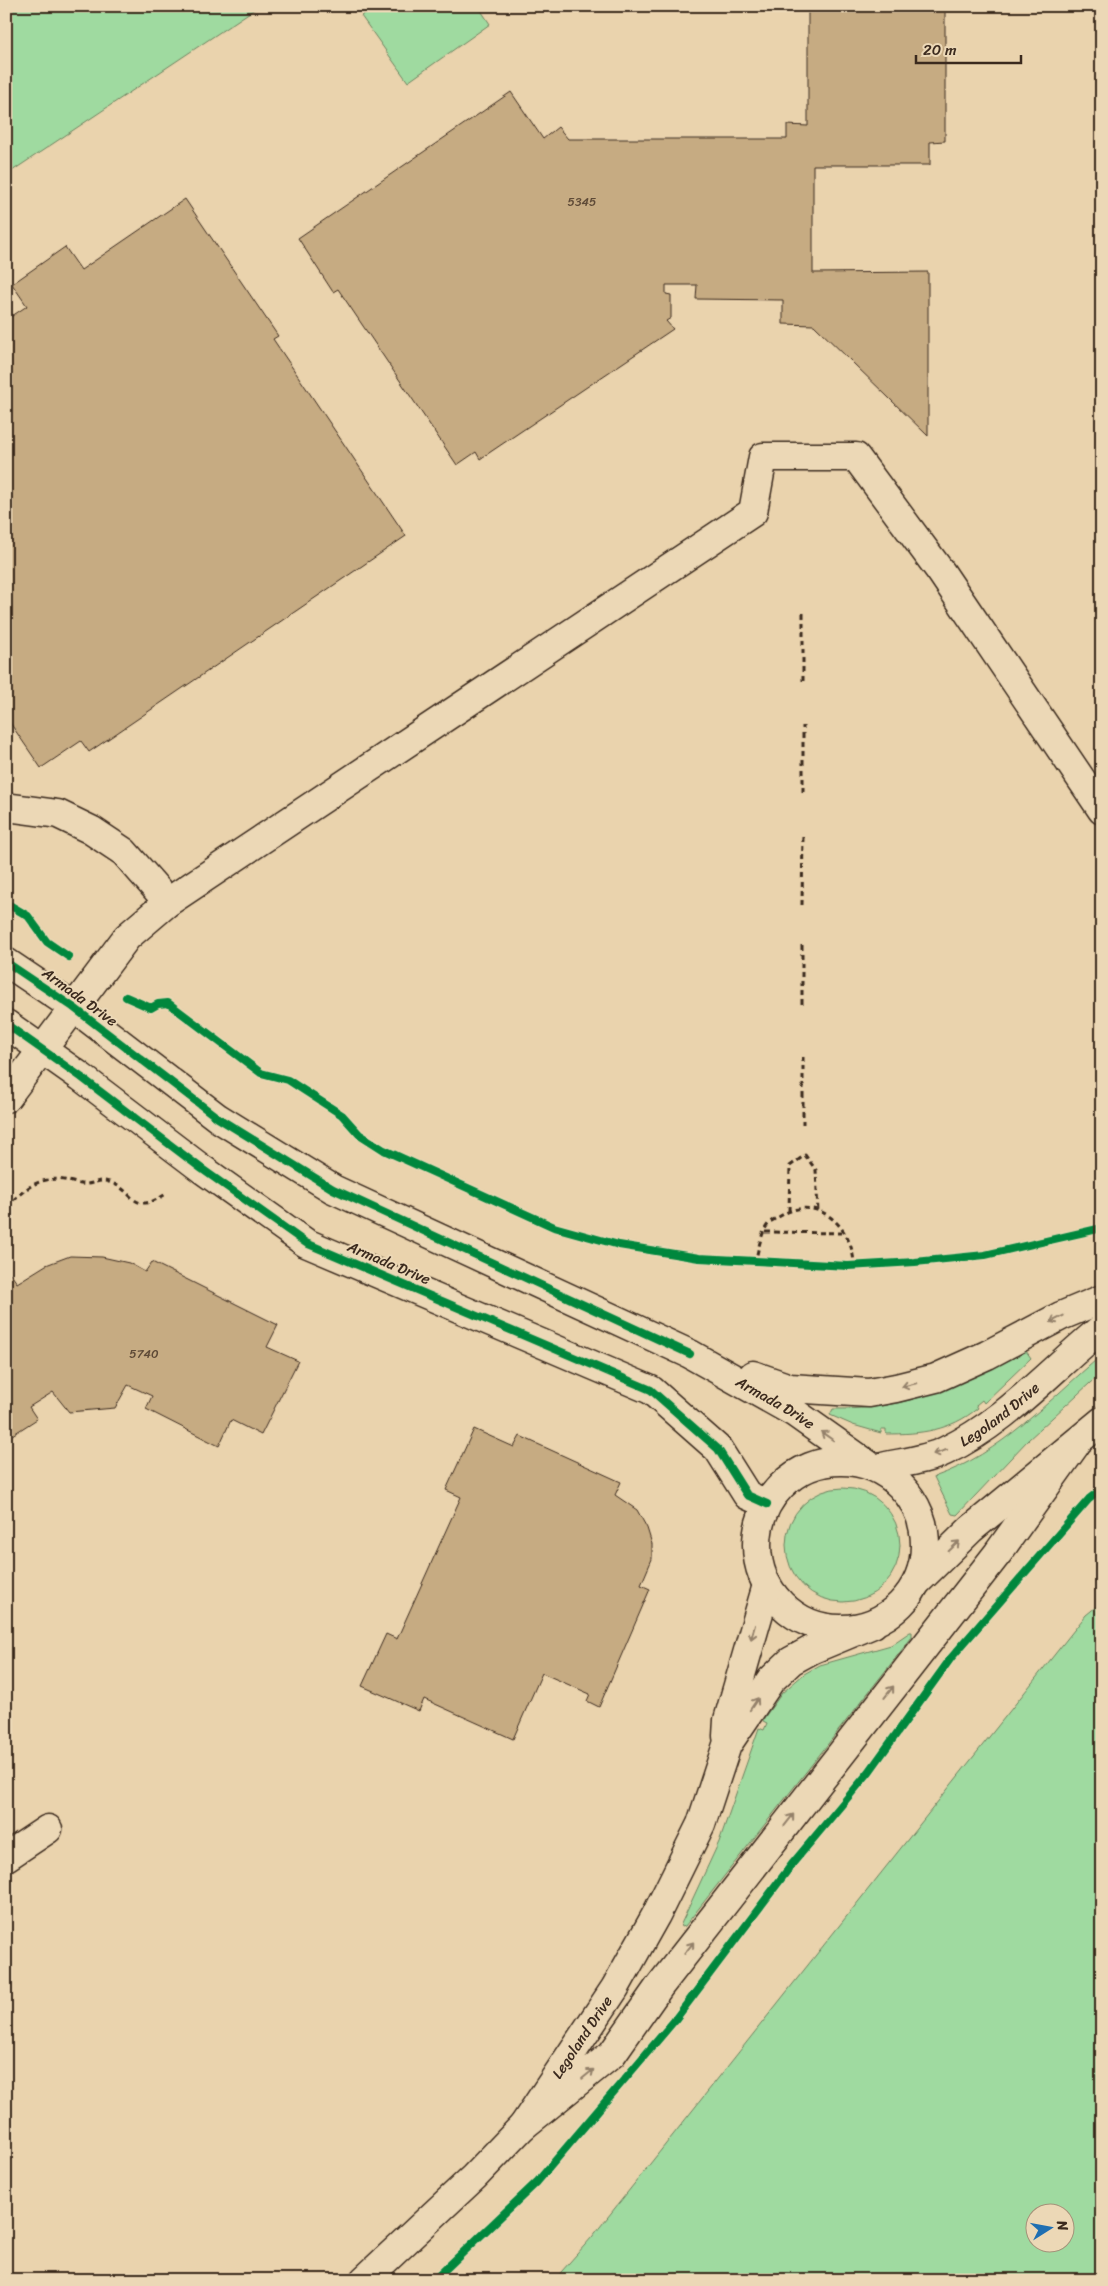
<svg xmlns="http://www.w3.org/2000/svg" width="1108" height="2286" viewBox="0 0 1108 2286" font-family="Sriracha,sans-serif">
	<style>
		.green { fill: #9fdaa0; stroke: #6d825f; fill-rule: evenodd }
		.building { fill: #c6ab82; stroke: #3b2a1e }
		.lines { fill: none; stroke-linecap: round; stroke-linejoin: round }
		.minor-casing { stroke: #3b2a1e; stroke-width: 31 }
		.major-casing { stroke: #3b2a1e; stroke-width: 31 }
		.path { stroke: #3b2a1e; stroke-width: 3; stroke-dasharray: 5 4; stroke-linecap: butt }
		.minor { stroke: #ecd8b6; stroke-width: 28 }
		.major { stroke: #ecd8b6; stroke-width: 28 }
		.cycleway-casing { stroke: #ecd8b6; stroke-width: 11 }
		.cycleway { stroke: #00873e; stroke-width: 8 }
		.oneway { stroke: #94816a }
		.labels { text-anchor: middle; stroke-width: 4; stroke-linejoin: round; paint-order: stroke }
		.number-label { font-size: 12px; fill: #5e4a37 }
		.street-label { font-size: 15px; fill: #3b2a1e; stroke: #ecd8b6 }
	</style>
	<rect width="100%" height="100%" fill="#ead3ad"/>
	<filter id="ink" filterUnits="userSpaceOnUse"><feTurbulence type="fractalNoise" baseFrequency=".02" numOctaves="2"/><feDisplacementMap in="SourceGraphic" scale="10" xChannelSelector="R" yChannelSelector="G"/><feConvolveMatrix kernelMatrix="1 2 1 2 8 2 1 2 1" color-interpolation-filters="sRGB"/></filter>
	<g filter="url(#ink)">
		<g class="green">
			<path d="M6,6H259L6,175Z"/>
			<path d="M375,6H478L490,24L408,82L361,16Z"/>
			<path d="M1026,1351L1031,1358L984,1403L982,1400L976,1405L978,1408C950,1431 921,1434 886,1434V1429H881V1433L853,1425L830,1415L833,1409C911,1410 958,1384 1026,1351Z"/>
			<path d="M1102,1355V1372L1028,1440L957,1515L952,1514L934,1477C1003,1453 1047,1401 1102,1355Z"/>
			<circle cx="843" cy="1545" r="57"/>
			<path d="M1102,1602V2280H554L592,2237L1086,1615ZM1036,2214H1066V2244H1036Z"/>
			<path d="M910,1632H912V1637L901,1651L685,1926L682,1927L681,1924L719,1842L759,1728L764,1730L767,1723L763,1721L764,1718L782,1693L804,1674L820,1665L891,1645Z"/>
		</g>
		<g class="building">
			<path d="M808,6H945V141L930,142V165H813V273L928,272V436L814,325L783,324V300L696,299L697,285H666V294L671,295V318L666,321L673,329L480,459L476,452L457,465L338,289L333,292L298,238L511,92L543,139L558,127L568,139H787V125L808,126Z"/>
			<path d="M185,199L278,336L273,339L406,536L89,752L81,741L41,768L6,717V320L27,306L12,284L65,247L81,270Z"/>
			<path d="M70,1256L102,1257L129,1263L145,1272L152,1262L278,1325L267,1347L298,1361L261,1435L231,1420L219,1446L146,1409L152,1396L128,1385L115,1408L69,1412L53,1392L29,1407L37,1419L6,1439V1276L10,1273L17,1283L46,1265Z"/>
			<path d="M474,1429L514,1447L520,1436L621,1482L615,1495L637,1510L647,1528L652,1544V1559L641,1585L650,1589L599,1707L587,1701L590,1694L542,1673L513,1739L424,1699L419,1711L362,1686L386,1634L397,1639L461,1497L446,1490Z"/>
		</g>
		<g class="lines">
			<g class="minor-casing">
				<g id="minor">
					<path d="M6,807L58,814L91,830L124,852L168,902"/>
					<path d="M6,1098L127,937L168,902L753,512L763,457H856L941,572L1102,810"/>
					<path d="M6,1857L48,1829"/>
				</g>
			</g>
			<g class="major-casing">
				<g id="major">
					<path id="s1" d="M6,962L73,1007L218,1118L333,1189L690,1354L795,1413L867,1464"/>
					<path d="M6,1024L81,1077L202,1169L306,1243L651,1390L718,1449L747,1495L767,1504"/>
					<path d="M753,1375L790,1388L869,1393L896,1388L936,1378L987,1355L1061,1316L1102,1299"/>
					<circle cx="841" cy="1545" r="84"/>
					<path id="s2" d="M878,1468C898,1463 927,1460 945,1451C1006,1422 1050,1370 1102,1328"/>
					<path d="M919,1580L971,1529L1102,1421"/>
					<path d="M727,1736L728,1720L767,1585"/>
					<path d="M523,2126L612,2054L659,1987L998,1553L1076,1444"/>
					<path id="s3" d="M364,2280L474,2177L523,2126L615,1988L656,1915L701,1824L727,1745L771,1680L791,1661L813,1649L873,1624"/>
				</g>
			</g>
			<g class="path">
				<path d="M803,613V683"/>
				<path d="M803,792V726"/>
				<path d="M802,905L803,834"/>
				<path d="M802,945V1005"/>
				<path d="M803,1057V1124"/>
				<path d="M6,1206C25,1191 35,1176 64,1180C71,1181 79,1185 87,1184C95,1183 101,1179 109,1182C136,1190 130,1217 166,1194"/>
				<path d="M789,1211L790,1166L805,1155L816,1170L818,1212"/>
				<path d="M765,1232L845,1233"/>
				<path d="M755,1263C758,1251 761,1232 769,1223C772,1220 779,1217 782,1215C819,1193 854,1229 854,1266"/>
			</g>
			<use href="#minor" class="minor"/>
			<use href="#major" class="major"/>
			<g class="cycleway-casing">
				<g id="cycleway">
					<path d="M6,903L28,916L47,942L69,957"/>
					<path d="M6,962L73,1007L218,1118L333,1189L690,1354"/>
					<path d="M126,997L151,1008L158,1004L168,1003L261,1073L288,1080L342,1115L359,1134L384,1150L554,1227L619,1245L699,1258L848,1266L915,1262L985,1255L1102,1228"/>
					<path d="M6,1024L81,1077L202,1169L306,1243L651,1390L718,1449L747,1495L767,1504"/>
					<path d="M434,2280L537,2182L674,2021L793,1863L869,1772L951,1658L1089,1499L1102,1489"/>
				</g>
			</g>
			<use href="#cycleway" class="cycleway"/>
		</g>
		<defs><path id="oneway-shaft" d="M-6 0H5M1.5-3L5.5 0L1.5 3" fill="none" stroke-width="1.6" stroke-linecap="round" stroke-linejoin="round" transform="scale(1.25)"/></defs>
		<g class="oneway">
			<use href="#oneway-shaft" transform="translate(1057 1319) rotate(153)"/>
			<use href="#oneway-shaft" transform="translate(909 1385) rotate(166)"/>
			<use href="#oneway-shaft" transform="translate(827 1436) rotate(-145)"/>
			<use href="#oneway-shaft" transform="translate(940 1452) rotate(162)"/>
			<use href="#oneway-shaft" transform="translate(954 1546) rotate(-44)"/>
			<use href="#oneway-shaft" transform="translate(753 1632) rotate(106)"/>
			<use href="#oneway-shaft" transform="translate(889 1692) rotate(-52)"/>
			<use href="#oneway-shaft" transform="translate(754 1704) rotate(-56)"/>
			<use href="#oneway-shaft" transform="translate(789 1820) rotate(-52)"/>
			<use href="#oneway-shaft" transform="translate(689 1948) rotate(-52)"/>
			<use href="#oneway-shaft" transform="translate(588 2074) rotate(-39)"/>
		</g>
	</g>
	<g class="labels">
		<g class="number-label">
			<text x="582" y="206">5345</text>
			<text x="144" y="1358">5740</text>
		</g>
		<g class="street-label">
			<text transform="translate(80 997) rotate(36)" y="5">Armada Drive</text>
			<text transform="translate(389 1263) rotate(23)" y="5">Armada Drive</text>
			<text dy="5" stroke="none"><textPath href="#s1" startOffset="890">Armada Drive</textPath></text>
			<text dy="5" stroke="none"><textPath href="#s2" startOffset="135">Legoland Drive</textPath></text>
			<text dy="5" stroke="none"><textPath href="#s3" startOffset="328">Legoland Drive</textPath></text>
		</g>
	</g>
	<rect width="1108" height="2286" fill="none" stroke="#ecd8b6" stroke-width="25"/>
	<rect x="12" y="12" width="1083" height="2261" fill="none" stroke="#3b2a1e" stroke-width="2" filter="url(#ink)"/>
	<g transform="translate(1050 2228) rotate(79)"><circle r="24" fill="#ecd8b6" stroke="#a59279"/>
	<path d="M0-4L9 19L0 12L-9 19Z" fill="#1f6fb2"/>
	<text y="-8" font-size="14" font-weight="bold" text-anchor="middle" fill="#3b2a1e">N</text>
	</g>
	<path d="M916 55v8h105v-8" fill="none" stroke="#3b2a1e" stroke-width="2.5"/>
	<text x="923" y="55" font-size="15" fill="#3b2a1e" stroke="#ecd8b6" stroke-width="4" paint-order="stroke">20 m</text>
</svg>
